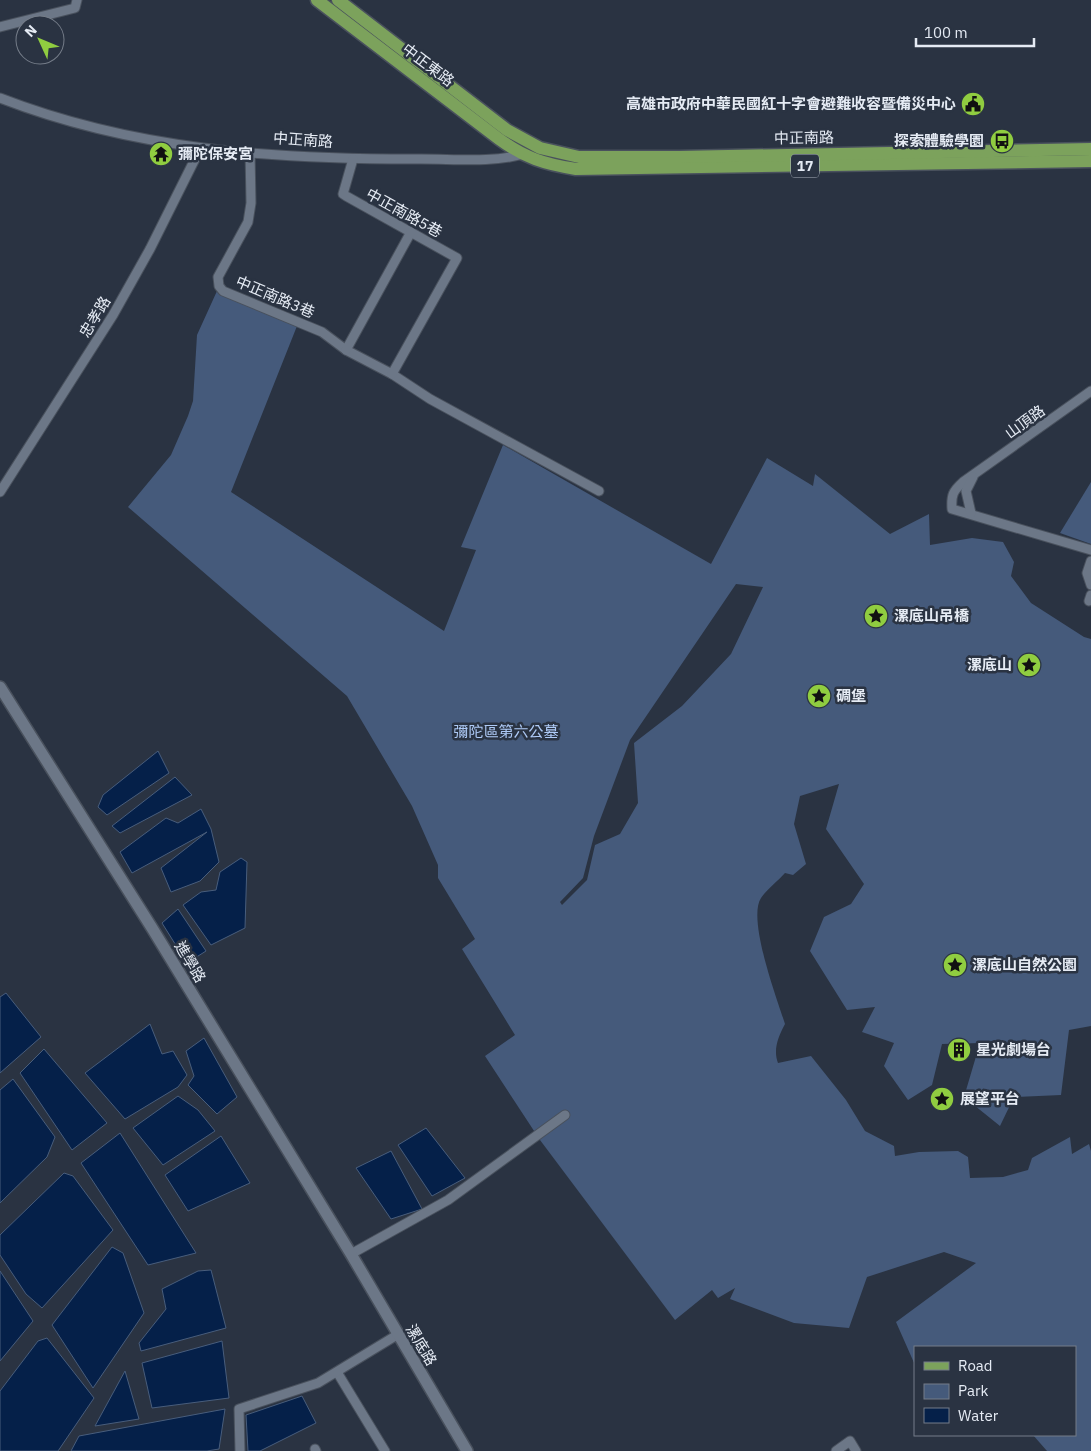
<svg xmlns="http://www.w3.org/2000/svg" width="1091" height="1451" viewBox="0 0 1091 1451" font-family="'IBM Plex Sans','Noto Sans TC',sans-serif">
	<style>
		.green { fill: #455a7b; fill-rule: evenodd }
		.water { fill: #052049; stroke: #485d7c }
		.lines { fill: none; stroke-linecap: round; stroke-linejoin: round }
		.minor-casing { stroke: #49515d; stroke-width: 11 }
		.tertiary-casing { stroke: #49515d; stroke-width: 14 }
		.primary-casing { stroke: #49515d; stroke-width: 15 }
		.minor { stroke: #6c7787; stroke-width: 9 }
		.tertiary { stroke: #6c7787; stroke-width: 11 }
		.primary { stroke: #7ca25c; stroke-width: 12 }
		.labels { text-anchor: middle; stroke-width: 5; stroke-linejoin: round; paint-order: stroke }
		.shield { fill: #2a3342; stroke: #adb4bf; stroke-width: 1 }
		.shield-label { font-size: 14px; font-weight: bold; fill: #e5ebf4 }
		.street-label { font-size: 15px; fill: #e5ebf4; stroke: #2a3342 }
		.poi-label { font-size: 15px; font-weight: bold; fill: #e5ebf4; stroke: #2a3342; text-anchor: start }
		.park-label { font-size: 15px; fill: #aecaf6; stroke: #2a3342 }
	</style>
	<rect width="100%" height="100%" fill="#2a3342"/>
	<g class="green">
		<path d="M217,291L297,326L231,492L444,631L476,550L461,547L503,445L711,564L767,458L813,486L815,474L890,534L929,514L930,545L972,538L1003,542L1014,562L1011,576L1031,603L1084,637L1091,639V1026L1069,1030L1061,1095L1014,1097L1000,1126L964,1097L980,1043L942,1044L932,1085L908,1100L884,1066L894,1043L862,1032L875,1007L847,1010L810,951L824,917L851,904L864,884L826,829L839,784L800,796L794,824L806,864L793,875L785,873C778,881 767,889 761,898C747,919 777,999 785,1024C778,1037 773,1050 778,1063L811,1056L846,1100L865,1131L894,1146L895,1156L919,1152L958,1151L968,1157L970,1178L1003,1177L1028,1170L1032,1158L1070,1137L1072,1154L1089,1144L1091,1151V1451H1047L1033,1435H1075V1347H915V1365L896,1322L976,1263L944,1252L867,1277L849,1328L794,1323L730,1299L735,1288L718,1298L712,1290L675,1320L540,1140L485,1056L515,1035L462,949L475,939L438,878V865L412,806L347,696L128,507L171,455L188,416L193,401L197,335ZM736,584L763,587L731,654L682,706L634,743L638,803L620,834L595,845L587,880L562,905L560,902L583,878L594,836L630,740Z"/>
		<path d="M1091,482V544L1060,533Z"/>
	</g>
	<g class="water">
		<path d="M158,751L169,773L107,815L98,807L103,795Z"/>
		<path d="M175,777L192,795L120,833L112,826Z"/>
		<path d="M201,809L211,829L219,862L200,881L171,892L161,868L207,832L132,873L120,852L166,818L178,823Z"/>
		<path d="M241,858L247,862L245,928L211,945L183,905L201,892L216,890L220,872Z"/>
		<path d="M178,909L206,951L187,963L162,923Z"/>
		<path d="M6,993L41,1037L0,1073V997Z"/>
		<path d="M150,1024L162,1054L173,1051L187,1075L178,1087L125,1119L85,1073Z"/>
		<path d="M204,1038L237,1097L217,1114L188,1085L194,1076L186,1051Z"/>
		<path d="M44,1049L107,1123L72,1150L20,1073Z"/>
		<path d="M13,1079L55,1137L47,1157L0,1203V1090Z"/>
		<path d="M178,1096L198,1110L215,1131L163,1165L133,1128Z"/>
		<path d="M426,1128L465,1178L432,1196L398,1145Z"/>
		<path d="M120,1133L196,1253L148,1265L81,1163Z"/>
		<path d="M221,1136L250,1183L188,1211L165,1175Z"/>
		<path d="M391,1151L422,1209L391,1219L356,1168Z"/>
		<path d="M64,1173L73,1176L113,1230L42,1308L26,1294L0,1255V1235Z"/>
		<path d="M112,1247L123,1253L144,1313L93,1388L52,1325Z"/>
		<path d="M211,1270L226,1328L141,1351L139,1343L166,1309L162,1289L198,1271Z"/>
		<path d="M0,1271L33,1321L0,1361Z"/>
		<path d="M47,1338L94,1398L58,1451H0V1391L38,1341Z"/>
		<path d="M222,1341L229,1398L152,1408L142,1363Z"/>
		<path d="M125,1371L139,1419L95,1426Z"/>
		<path d="M302,1396L316,1423L260,1451H248L246,1415Z"/>
		<path d="M225,1409L219,1449L207,1451H71L79,1436Z"/>
	</g>
	<g class="lines">
		<g class="minor-casing">
			<g id="minor">
				<path d="M0,27L75,8L77,0"/>
				<path d="M0,98C134,150 271,159 413,159C449,158 489,164 523,154"/>
				<path d="M250,152L251,203L248,222L218,277L219,286L223,291L322,332L346,350L392,374L430,399L599,491"/>
				<path d="M353,159L343,194L346,196L457,258L392,374"/>
				<path d="M346,350L411,232"/>
				<path d="M1091,391L963,482C953,491 951,495 952,509L1091,550"/>
				<path d="M0,492L113,315L150,249L200,149"/>
				<path d="M971,513L966,491L973,477"/>
				<path d="M1091,561L1087,573L1091,585"/>
				<path d="M1089,601L1091,595"/>
				<path d="M351,1254L448,1200L565,1115"/>
				<path d="M337,1372L385,1451"/>
				<path d="M315,1449L316,1451"/>
				<path d="M240,1451L239,1409L318,1383L397,1335"/>
				<path d="M836,1451L850,1441L856,1451"/>
			</g>
		</g>
		<g class="tertiary-casing">
			<path id="tertiary" d="M0,687L152,928L351,1254L467,1451"/>
		</g>
		<g class="primary-casing">
			<g id="primary">
				<path d="M317,0L499,139C525,158 544,164 576,169L1091,161"/>
				<path d="M338,0L507,130L540,148L579,157H679L1091,149"/>
			</g>
		</g>
		<use href="#minor" class="minor"/>
		<use href="#tertiary" class="tertiary"/>
		<use href="#primary" class="primary"/>
	</g>
	<defs>
		<g id="civic-disc" transform="scale(1.25)"><circle r="9.5" fill="#90cd40" stroke="#2a3342"/><path d="M-.6-6.5H3V-4.5H.6V-3L4-1V1h2V6H-6V1h2V-1L-.6-3ZM-1.2 2.5V6h2.4V2.5Z" fill="#111"/></g>
		<g id="bus-disc" transform="scale(1.25)"><circle r="9.5" fill="#90cd40" stroke="#2a3342"/><path d="M-5-6H5V4H4V6H2V4H-2V6H-4V4H-5ZM-3.5-4V0h7V-4ZM-3.5 1.2v1.5H-2V1.2ZM2 1.2v1.5H3.5V1.2Z" fill="#111"/></g>
		<g id="temple-disc" transform="scale(1.25)"><circle r="9.5" fill="#90cd40" stroke="#2a3342"/><path d="M0-6L5-2H3V0L6.5 2.5H4V6H1.5V3h-3V6H-4V2.5H-6.5L-3 0V-2H-5Z" fill="#111"/></g>
		<g id="sight-disc" transform="scale(1.25)"><circle r="9.5" fill="#90cd40" stroke="#2a3342"/><path d="M0-6L1.8-2.2L6-1.7L2.9 1.2L3.7 5.4L0 3.3L-3.7 5.4L-2.9 1.2L-6-1.7L-1.8-2.2Z" fill="#111"/></g>
		<g id="building-disc" transform="scale(1.25)"><circle r="9.5" fill="#90cd40" stroke="#2a3342"/><path d="M-4-6H4V6H1V3H-1V6H-4ZM-2.5-4.3h1.7v1.8h-1.7ZM.8-4.3h1.7v1.8H.8ZM-2.5-1h1.7V.8h-1.7ZM.8-1h1.7V.8H.8Z" fill="#111"/></g>
	</defs>
	<g fill-rule="evenodd">
		<use href="#civic-disc" x="973" y="104"/>
		<use href="#bus-disc" x="1002" y="141"/>
		<use href="#temple-disc" x="161" y="154"/>
		<use href="#sight-disc" x="876" y="616"/>
		<use href="#sight-disc" x="1029" y="665"/>
		<use href="#sight-disc" x="819" y="696"/>
		<use href="#sight-disc" x="955" y="965"/>
		<use href="#building-disc" x="959" y="1050"/>
		<use href="#sight-disc" x="942" y="1099"/>
	</g>
	<g class="labels">
		<rect class="shield" x="791" y="154.5" width="28" height="23" rx="4"/>
		<g class="shield-label">
			<text x="805" y="171">17</text>
		</g>
		<g class="street-label">
			<text transform="translate(428 65) rotate(37)" y="5">中正東路</text>
			<text transform="translate(804 138) rotate(-1)" y="5">中正南路</text>
			<text transform="translate(303 140) rotate(4)" y="5">中正南路</text>
			<text transform="translate(404 213) rotate(29)" y="5">中正南路5巷</text>
			<text transform="translate(275 297) rotate(23)" y="5">中正南路3巷</text>
			<text transform="translate(95 317) rotate(-59)" y="5">忠孝路</text>
			<text transform="translate(1025 422) rotate(-36)" y="5">山頂路</text>
			<text transform="translate(190 962) rotate(59)" y="5">進學路</text>
			<text transform="translate(421 1345) rotate(59)" y="5">漯底路</text>
		</g>
		<g class="poi-label">
			<text x="956" y="109" text-anchor="end">高雄市政府中華民國紅十字會避難收容暨備災中心</text>
			<text x="984" y="146" text-anchor="end">探索體驗學園</text>
			<text x="178" y="159">彌陀保安宮</text>
			<text x="894" y="621">漯底山吊橋</text>
			<text x="1012" y="670" text-anchor="end">漯底山</text>
			<text x="836" y="701">碉堡</text>
			<text x="972" y="970">漯底山自然公園</text>
			<text x="976" y="1055">星光劇場台</text>
			<text x="960" y="1104">展望平台</text>
		</g>
		<g class="park-label">
			<text x="506" y="737">彌陀區第六公墓</text>
		</g>
	</g>
	<rect x="914" y="1346" width="162" height="90" fill="#2a3342" stroke="#757d89"/>
	<rect x="924" y="1362" width="25" height="8" fill="#7ca25c" stroke="#757d89"/>
	<text x="958" y="1371" font-size="15" fill="#e5ebf4">Road</text>
	<rect x="924" y="1384" width="25" height="15" fill="#455a7b" stroke="#757d89"/>
	<text x="958" y="1396" font-size="15" fill="#e5ebf4">Park</text>
	<rect x="924" y="1408" width="25" height="15" fill="#052049" stroke="#757d89"/>
	<text x="958" y="1421" font-size="15" fill="#e5ebf4">Water</text>
	<g transform="translate(40 40) rotate(314)"><circle r="24" fill="#2a3342" stroke="#757d89"/>
	<path d="M0-4L9 19L0 12L-9 19Z" fill="#90cd40"/>
	<text y="-8" font-size="14" font-weight="bold" text-anchor="middle" fill="#e5ebf4">N</text>
	</g>
	<path d="M916 38v8h118v-8" fill="none" stroke="#e5ebf4" stroke-width="2.5"/>
	<text x="924" y="38" font-size="15" fill="#e5ebf4" stroke="#2a3342" stroke-width="4" paint-order="stroke">100 m</text>
</svg>
